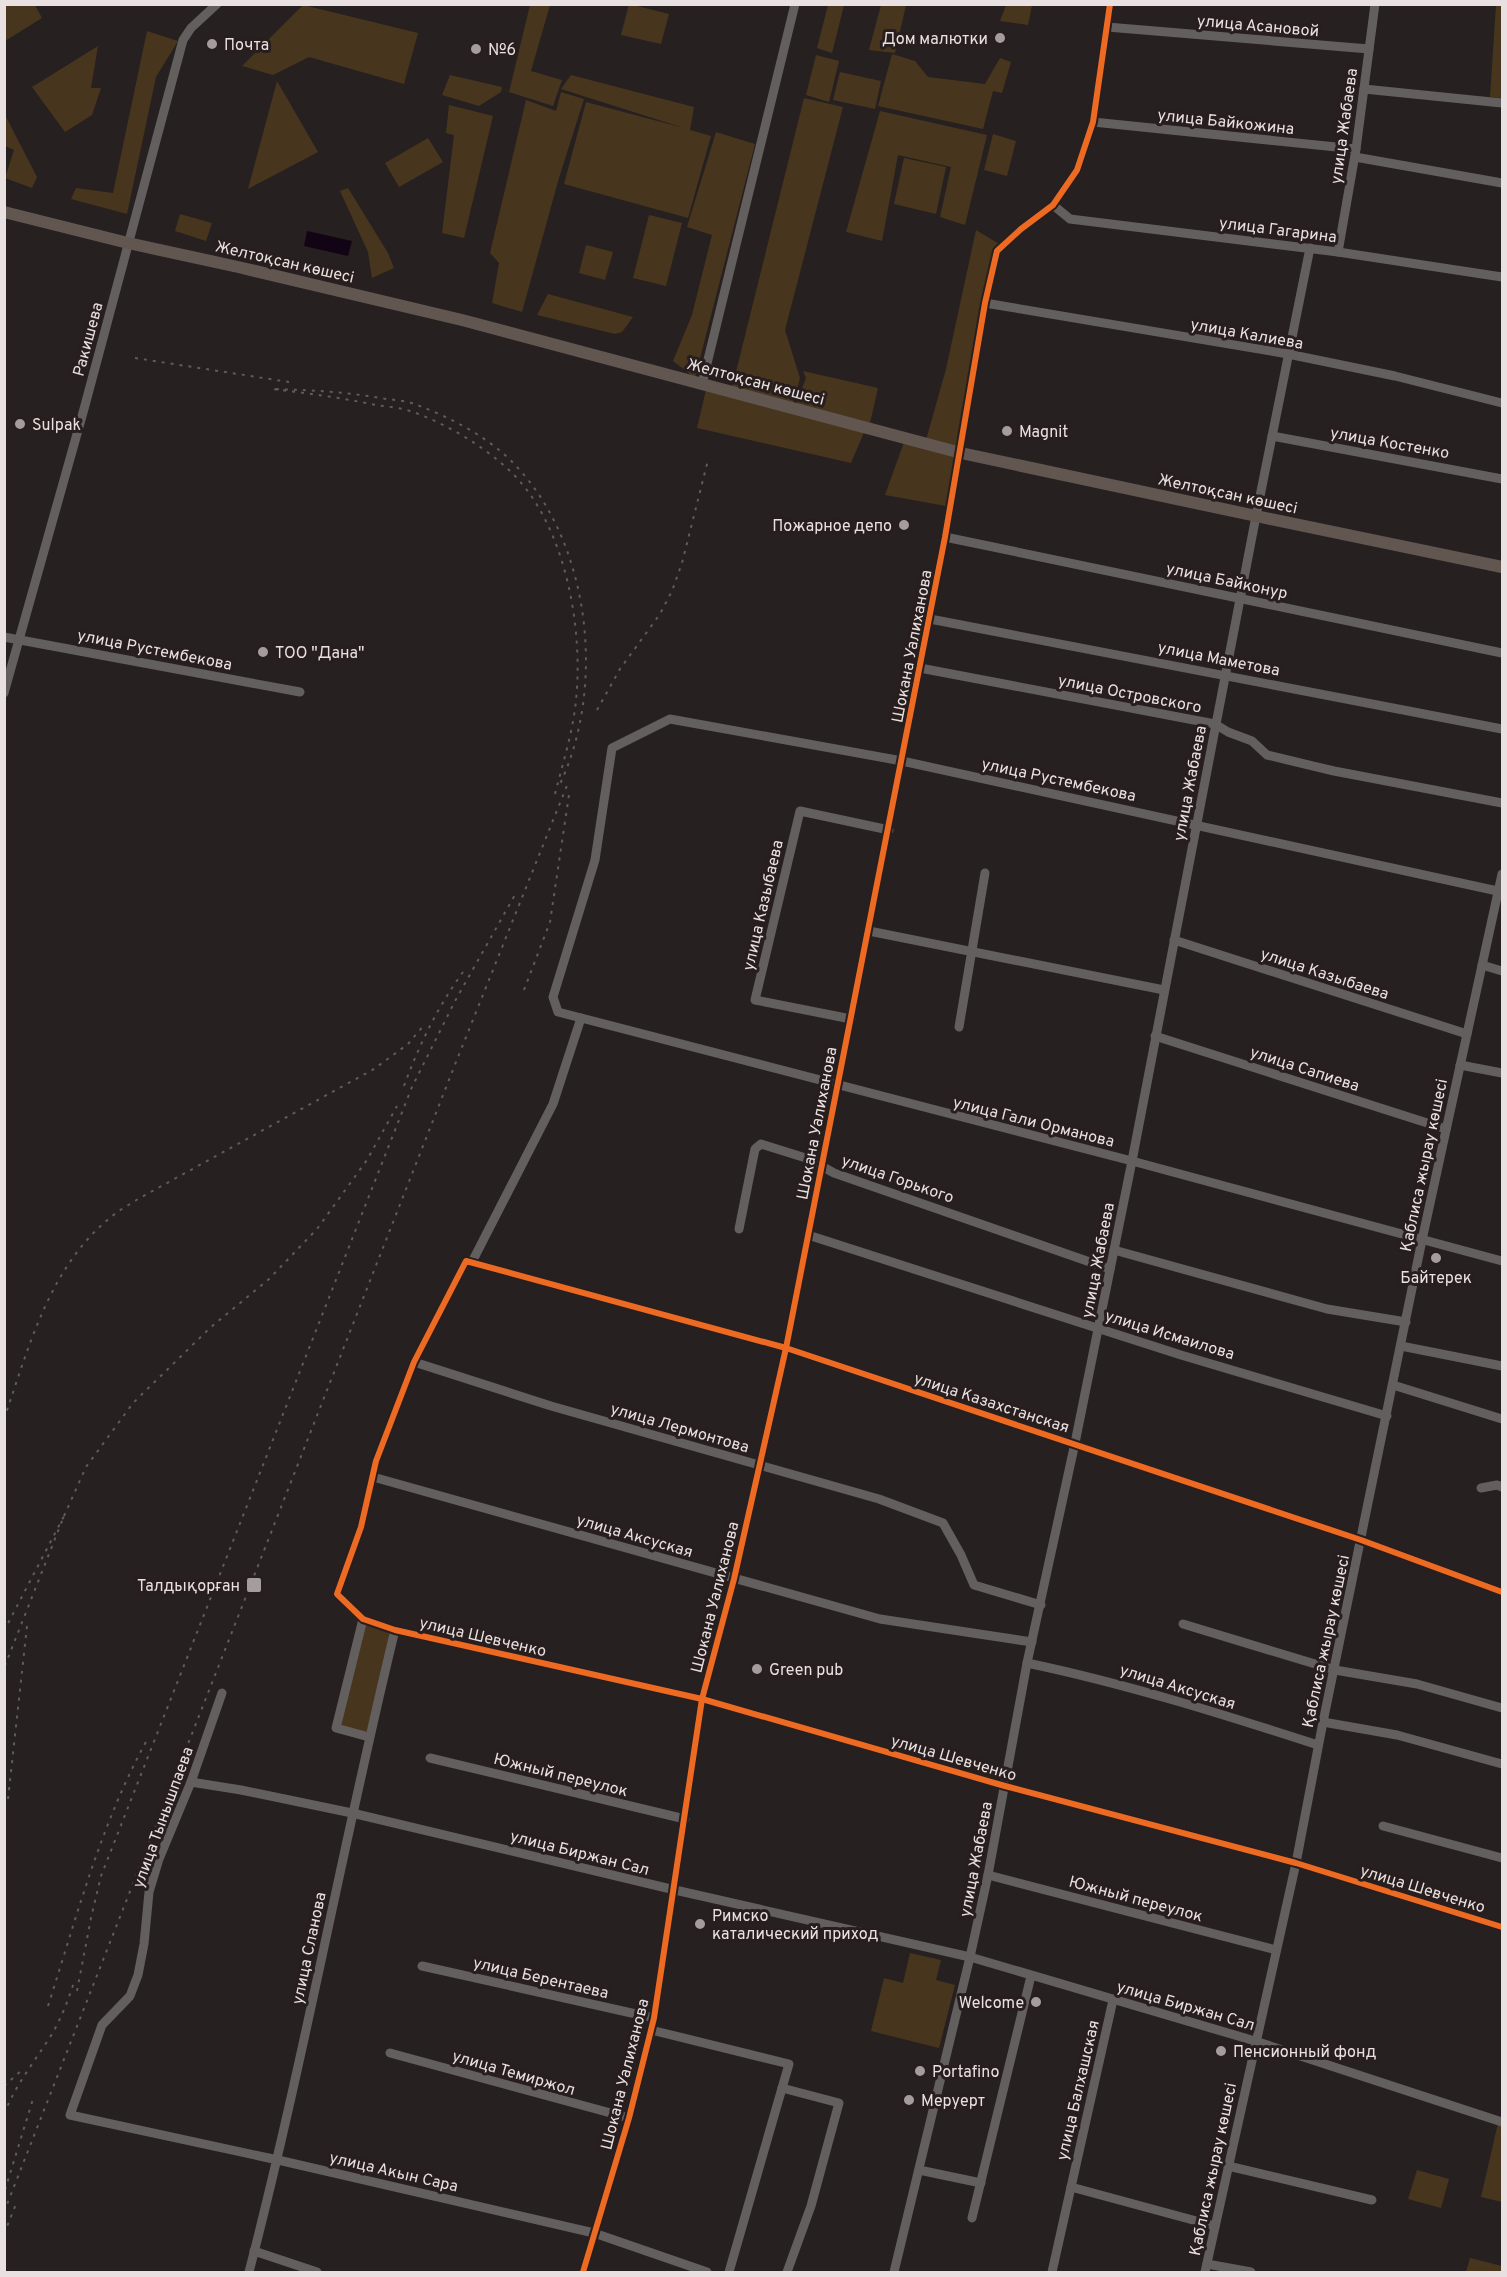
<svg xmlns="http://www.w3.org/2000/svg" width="1507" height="2277" viewBox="0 0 1507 2277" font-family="Overpass,sans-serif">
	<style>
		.green { fill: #47361d }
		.water { fill: #120415 }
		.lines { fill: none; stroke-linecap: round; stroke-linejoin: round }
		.minor { stroke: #635f5f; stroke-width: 9 }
		.major { stroke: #625650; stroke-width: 12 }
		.rail { stroke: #605c5c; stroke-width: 2; stroke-dasharray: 3 6; stroke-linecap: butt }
		.cycleway-casing { stroke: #281e1e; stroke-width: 10 }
		.cycleway { stroke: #ed6a23; stroke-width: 6 }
		.poi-dot { fill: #a59d9d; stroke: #281e1e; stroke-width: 2 }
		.labels { text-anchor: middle; stroke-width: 6; stroke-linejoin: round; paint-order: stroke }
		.street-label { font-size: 16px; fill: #e9e1e1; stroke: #281e1e }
		.poi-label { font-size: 16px; fill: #e9e1e1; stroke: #281e1e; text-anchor: start }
	</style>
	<rect width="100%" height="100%" fill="#262020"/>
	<g class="green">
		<path d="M5,4L35,5L42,18L5,41Z"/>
		<path d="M629,4L669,14L661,44L621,35Z"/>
		<path d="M303,5L418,33L404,84L309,57L273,75L242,66Z"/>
		<path d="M530,5H550L531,71L562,80L553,106L509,92Z"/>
		<path d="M828,5H844L832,53L817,48Z"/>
		<path d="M881,5H906L895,53L869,50Z"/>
		<path d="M1006,5H1032L1028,25L1000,21Z"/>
		<path d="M1496,5H1502V98L1490,97Z"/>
		<path d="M147,31L178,41L156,77L127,214L71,199L76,188L113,193Z"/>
		<path d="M98,46L91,88H101L92,115L65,132L32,87Z"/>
		<path d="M892,54L915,61L928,77L985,84L1000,58L1011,62L1002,93L993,91L983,129L878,106Z"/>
		<path d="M816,55L839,61L829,102L806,95Z"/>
		<path d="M840,72L881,81L875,109L833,100Z"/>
		<path d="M450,75L502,87L501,92L479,106L442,95Z"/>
		<path d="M571,75L694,107L690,130L711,136L688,218L564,184L586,102L684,128L561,89Z"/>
		<path d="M277,81L318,152L248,189Z"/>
		<path d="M561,92L584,99L559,178L522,312L492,303L499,263L490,253L526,100L556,111Z"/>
		<path d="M804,98L843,107L785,330L800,378L793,404L732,388Z"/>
		<path d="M449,105L493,116L464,238L442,233L454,135L446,133Z"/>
		<path d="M880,111L987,135L965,225L940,217L951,167L898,155L882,241L846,232Z"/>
		<path d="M5,115L37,177L32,188L5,178L14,150L5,146Z"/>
		<path d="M716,132L755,144L695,378L673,361L692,315L712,235L687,227Z"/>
		<path d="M993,134L1016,141L1007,176L984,170Z"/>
		<path d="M428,138L443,162L399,187L385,163Z"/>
		<path d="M904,158L946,167L936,214L894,204Z"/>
		<path d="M348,188L388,253L394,268L372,278L368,252L340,191Z"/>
		<path d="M180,214L212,223L206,241L175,231Z"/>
		<path d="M649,215L682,223L666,286L633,278Z"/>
		<path d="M976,230L1001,245L959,449L926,440L946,369Z"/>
		<path d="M586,245L613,252L605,280L579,273Z"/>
		<path d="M548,294L633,317L622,332L615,334L537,315Z"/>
		<path d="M803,371L878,388L870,423L796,404L806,378Z"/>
		<path d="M706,390L865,430L851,463L697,428Z"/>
		<path d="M904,442L955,455L946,506L885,495Z"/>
		<path d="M365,1623L392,1632L367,1732L340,1726Z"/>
		<path d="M910,1953L941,1960L936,1980L955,1985L939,2048L871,2031L884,1978L903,1983Z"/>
		<path d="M1498,2123L1502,2124V2202L1481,2197Z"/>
		<path d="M1417,2170L1449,2179L1441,2208L1408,2199Z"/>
		<path d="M1470,2258L1502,2266V2272H1466Z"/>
	</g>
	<path class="water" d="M307,231L352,241L348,256L304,246Z"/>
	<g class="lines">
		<g class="minor">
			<path d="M1107,27L1369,49"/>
			<path d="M1364,89L1502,103"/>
			<path d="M1093,122L1356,149"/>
			<path d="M1355,157L1502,183"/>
			<path d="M1053,205L1070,219L1338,252L1502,277"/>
			<path d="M1338,252L1356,149L1375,4"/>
			<path d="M985,303L1288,354L1395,376L1502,403"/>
			<path d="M702,384L795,4"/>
			<path d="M1272,436L1502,479"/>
			<path d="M945,537L1502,653"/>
			<path d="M930,619L1502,729"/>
			<path d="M4,637L300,692"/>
			<path d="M920,668L1215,724L1228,732L1252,741L1267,755L1334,771L1502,803"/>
			<path d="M4,693L84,409L183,40L191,28L217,4"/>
			<path d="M1502,892L902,761L670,719L612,748L595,860L553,997L558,1012L1132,1161L1502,1261"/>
			<path d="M869,931L1164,990"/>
			<path d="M1174,940L1467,1034"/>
			<path d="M1482,965L1502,971"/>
			<path d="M851,1019L755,1000L800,811L889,830"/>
			<path d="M959,1027L985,873"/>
			<path d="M1155,1036L1446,1129"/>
			<path d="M1460,1065L1502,1073"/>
			<path d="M739,1229L755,1149L761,1144L809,1159L834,1173L1110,1269"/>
			<path d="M808,1235L1181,1355L1387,1416"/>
			<path d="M1114,1250L1327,1309L1406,1322"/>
			<path d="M472,1262L553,1104L581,1018"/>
			<path d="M1401,1346L1502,1366"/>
			<path d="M414,1362L551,1406L879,1499L943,1523L961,1555L974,1585L1041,1605"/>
			<path d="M1393,1385L1502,1419"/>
			<path d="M373,1477L880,1619L1032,1642"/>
			<path d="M1481,1488L1497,1485L1502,1487"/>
			<path d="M1502,1592L1361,1540L786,1348L466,1261L414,1362L376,1461L361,1527L337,1594L363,1619L395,1630L702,1699L1005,1786L1296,1863L1502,1927"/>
			<path d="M363,1619L336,1728L369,1737"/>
			<path d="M1183,1624L1335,1670L1417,1684L1502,1708"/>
			<path d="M1027,1663C1127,1684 1222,1714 1318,1745"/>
			<path d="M222,1693L191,1782L159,1859L149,1892L144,1944L138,1975L130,1996L102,2025L70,2115L278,2160L594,2233L707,2272"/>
			<path d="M1323,1722L1397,1735L1502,1764"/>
			<path d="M430,1758L685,1819"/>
			<path d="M191,1782L241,1790L352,1813L675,1890L970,1957L1255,2041L1502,2122"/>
			<path d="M1383,1826L1502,1858"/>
			<path d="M988,1875L1276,1950"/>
			<path d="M422,1966L654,2018"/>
			<path d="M651,2030L789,2064L729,2272"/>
			<path d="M390,2053L629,2118"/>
			<path d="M782,2088L839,2103L811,2206L787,2272"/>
			<path d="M1228,2166L1372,2200"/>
			<path d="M919,2170L981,2183"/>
			<path d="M1071,2187L1215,2226"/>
			<path d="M972,2218L1031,1976"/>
			<path d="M254,2251L317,2272"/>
			<path d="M1207,2264L1251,2272"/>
			<path d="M249,2272C304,2060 343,1843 395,1630"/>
			<path d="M583,2272L629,2118L654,2018L702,1699L734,1579L786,1348L945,537L985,303L997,251L1021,229L1053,205L1077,170L1093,122L1110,4"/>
			<path d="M894,2272L970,1957L988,1875L1027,1663L1075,1443L1132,1161L1256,516L1310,248"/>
			<path d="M1052,2272L1113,2000"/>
			<path d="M1205,2272L1296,1863L1323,1722L1422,1240L1502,874"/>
		</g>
		<path class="major" d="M4,212L128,243L238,267L462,320L961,453L1256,516L1502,567"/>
		<g class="rail">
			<path d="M135,358L289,382"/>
			<path d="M597,710L620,669L660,614L672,591L682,563L708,460"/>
			<path d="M555,794C562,766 571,738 575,709C585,634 567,524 509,470C483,446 450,426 416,413C404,408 389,407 376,405C342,398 307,393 272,389C311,390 348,392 386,399C396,400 408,401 417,405C452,418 492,439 517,467C592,547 606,692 558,788"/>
			<path d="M524,990L550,922L569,795"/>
			<path d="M404,1086C419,1045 437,1008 463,972"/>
			<path d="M4,1419C29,1347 49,1267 111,1217C119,1210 129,1205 138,1199L374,1069L408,1044L424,1025"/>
			<path d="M64,1516L86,1467L133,1403L211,1327L269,1279L317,1229L367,1160L397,1106"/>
			<path d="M4,1631L64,1516L4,1668"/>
			<path d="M8,1799L27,1626"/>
			<path d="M77,1991L91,1918L101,1876L412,1087L455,1001L516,893"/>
			<path d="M48,2006C77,1916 101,1823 147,1740"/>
			<path d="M4,2086L21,2071"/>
			<path d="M4,2114C16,2084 35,2061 52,2034C62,2017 69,1998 75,1979"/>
			<path d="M5,2190L33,2099"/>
			<path d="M4,2212L456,1062L568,783"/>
			<path d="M4,2234L16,2204"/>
		</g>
		<g class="cycleway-casing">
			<g id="cycleway">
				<path d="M1502,1592L1361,1540L786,1348L466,1261L414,1362L376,1461L361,1527L337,1594L363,1619L395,1630L702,1699L1005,1786L1296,1863L1502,1927"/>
				<path d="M583,2272L629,2118L654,2018L702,1699L734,1579L786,1348L945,537L985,303L997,251L1021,229L1053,205L1077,170L1093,122L1110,4"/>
			</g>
		</g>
		<use href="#cycleway" class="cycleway"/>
	</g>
	<g class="poi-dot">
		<circle cx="1000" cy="38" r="6"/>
		<circle cx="212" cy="44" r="6"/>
		<circle cx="476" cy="49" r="6"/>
		<circle cx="20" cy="424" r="6"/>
		<circle cx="1007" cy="431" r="6"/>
		<circle cx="904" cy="525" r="6"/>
		<circle cx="263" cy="652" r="6"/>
		<circle cx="1436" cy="1258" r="6"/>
		<rect x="246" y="1577" width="16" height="16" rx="3"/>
		<circle cx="757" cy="1669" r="6"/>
		<circle cx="700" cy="1924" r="6"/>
		<circle cx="1036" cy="2002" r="6"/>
		<circle cx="1221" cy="2051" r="6"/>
		<circle cx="920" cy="2071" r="6"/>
		<circle cx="909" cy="2100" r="6"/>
	</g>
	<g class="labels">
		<g class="street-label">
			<text transform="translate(1258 25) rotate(5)" y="6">улица Асановой</text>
			<text transform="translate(1226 121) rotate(6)" y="6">улица Байкожина</text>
			<text transform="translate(1343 126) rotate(-82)" y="6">улица Жабаева</text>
			<text transform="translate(1278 229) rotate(7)" y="6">улица Гагарина</text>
			<text transform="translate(285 261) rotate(13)" y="6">Желтоқсан көшесі</text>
			<text transform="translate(1247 333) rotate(10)" y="6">улица Калиева</text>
			<text transform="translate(87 339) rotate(-75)" y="6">Ракишева</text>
			<text transform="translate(756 381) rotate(15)" y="6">Желтоқсан көшесі</text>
			<text transform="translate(1390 442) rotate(10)" y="6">улица Костенко</text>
			<text transform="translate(1228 493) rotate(12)" y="6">Желтоқсан көшесі</text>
			<text transform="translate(1227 580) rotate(12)" y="6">улица Байконур</text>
			<text transform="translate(911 646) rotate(-79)" y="6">Шокана Уалиханова</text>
			<text transform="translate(155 649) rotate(11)" y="6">улица Рустембекова</text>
			<text transform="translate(1219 658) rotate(11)" y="6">улица Маметова</text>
			<text transform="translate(1130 693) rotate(11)" y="6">улица Островского</text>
			<text transform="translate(1059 779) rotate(12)" y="6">улица Рустембекова</text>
			<text transform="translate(1189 783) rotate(-79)" y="6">улица Жабаева</text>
			<text transform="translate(762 905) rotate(-77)" y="6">улица Казыбаева</text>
			<text transform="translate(1325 973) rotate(18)" y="6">улица Казыбаева</text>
			<text transform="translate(1305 1068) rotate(18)" y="6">улица Сапиева</text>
			<text transform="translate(1034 1121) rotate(14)" y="6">улица Гали Орманова</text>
			<text transform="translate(816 1123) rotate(-79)" y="6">Шокана Уалиханова</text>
			<text transform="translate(1423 1165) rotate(-78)" y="6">Қаблиса жырау көшесі</text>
			<text transform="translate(898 1178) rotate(19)" y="6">улица Горького</text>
			<text transform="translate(1097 1260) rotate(-79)" y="6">улица Жабаева</text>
			<text transform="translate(1170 1334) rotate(17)" y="6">улица Исмаилова</text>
			<text transform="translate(992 1402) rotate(18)" y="6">улица Казахстанская</text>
			<text transform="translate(680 1427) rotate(16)" y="6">улица Лермонтова</text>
			<text transform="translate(635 1535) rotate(16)" y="6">улица Аксуская</text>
			<text transform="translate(714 1597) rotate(-76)" y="6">Шокана Уалиханова</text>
			<text transform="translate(483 1636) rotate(13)" y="6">улица Шевченко</text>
			<text transform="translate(1325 1641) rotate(-78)" y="6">Қаблиса жырау көшесі</text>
			<text transform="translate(1178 1686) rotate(17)" y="6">улица Аксуская</text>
			<text transform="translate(954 1757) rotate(16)" y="6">улица Шевченко</text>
			<text transform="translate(561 1774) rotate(14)" y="6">Южный переулок</text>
			<text transform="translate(162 1817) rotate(-70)" y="6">улица Тынышпаева</text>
			<text transform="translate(580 1852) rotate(14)" y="6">улица Биржан Сал</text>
			<text transform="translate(975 1859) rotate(-79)" y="6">улица Жабаева</text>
			<text transform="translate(1423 1888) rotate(17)" y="6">улица Шевченко</text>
			<text transform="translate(1136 1898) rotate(15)" y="6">Южный переулок</text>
			<text transform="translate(308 1948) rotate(-78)" y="6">улица Сланова</text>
			<text transform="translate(541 1977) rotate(13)" y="6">улица Берентаева</text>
			<text transform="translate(1186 2005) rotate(16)" y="6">улица Биржан Сал</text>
			<text transform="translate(514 2072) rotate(16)" y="6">улица Темиржол</text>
			<text transform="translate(624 2074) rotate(-76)" y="6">Шокана Уалиханова</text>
			<text transform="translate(1077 2090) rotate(-77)" y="6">улица Балхашская</text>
			<text transform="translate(1212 2169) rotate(-78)" y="6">Қаблиса жырау көшесі</text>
			<text transform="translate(394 2171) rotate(13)" y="6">улица Акын Сара</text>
		</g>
		<g class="poi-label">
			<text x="988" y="44" text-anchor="end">Дом малютки</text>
			<text x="224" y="50">Почта</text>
			<text x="488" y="55">№6</text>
			<text x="32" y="430">Sulpak</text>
			<text x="1019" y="437">Magnit</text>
			<text x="892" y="531" text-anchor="end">Пожарное депо</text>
			<text x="275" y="658">ТОО "Дана"</text>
			<text x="1436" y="1283" text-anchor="middle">Байтерек</text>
			<text x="240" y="1591" text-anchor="end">Талдықорған</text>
			<text x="769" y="1675">Green pub</text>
			<text x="712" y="1921">Римско<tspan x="712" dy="18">каталический приход</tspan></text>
			<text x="1024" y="2008" text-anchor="end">Welcome</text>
			<text x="1233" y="2057">Пенсионный фонд</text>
			<text x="932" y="2077">Portafino</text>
			<text x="921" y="2106">Меруерт</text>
		</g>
	</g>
	<rect width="1507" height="2277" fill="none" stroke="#e9e1e1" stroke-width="12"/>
</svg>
